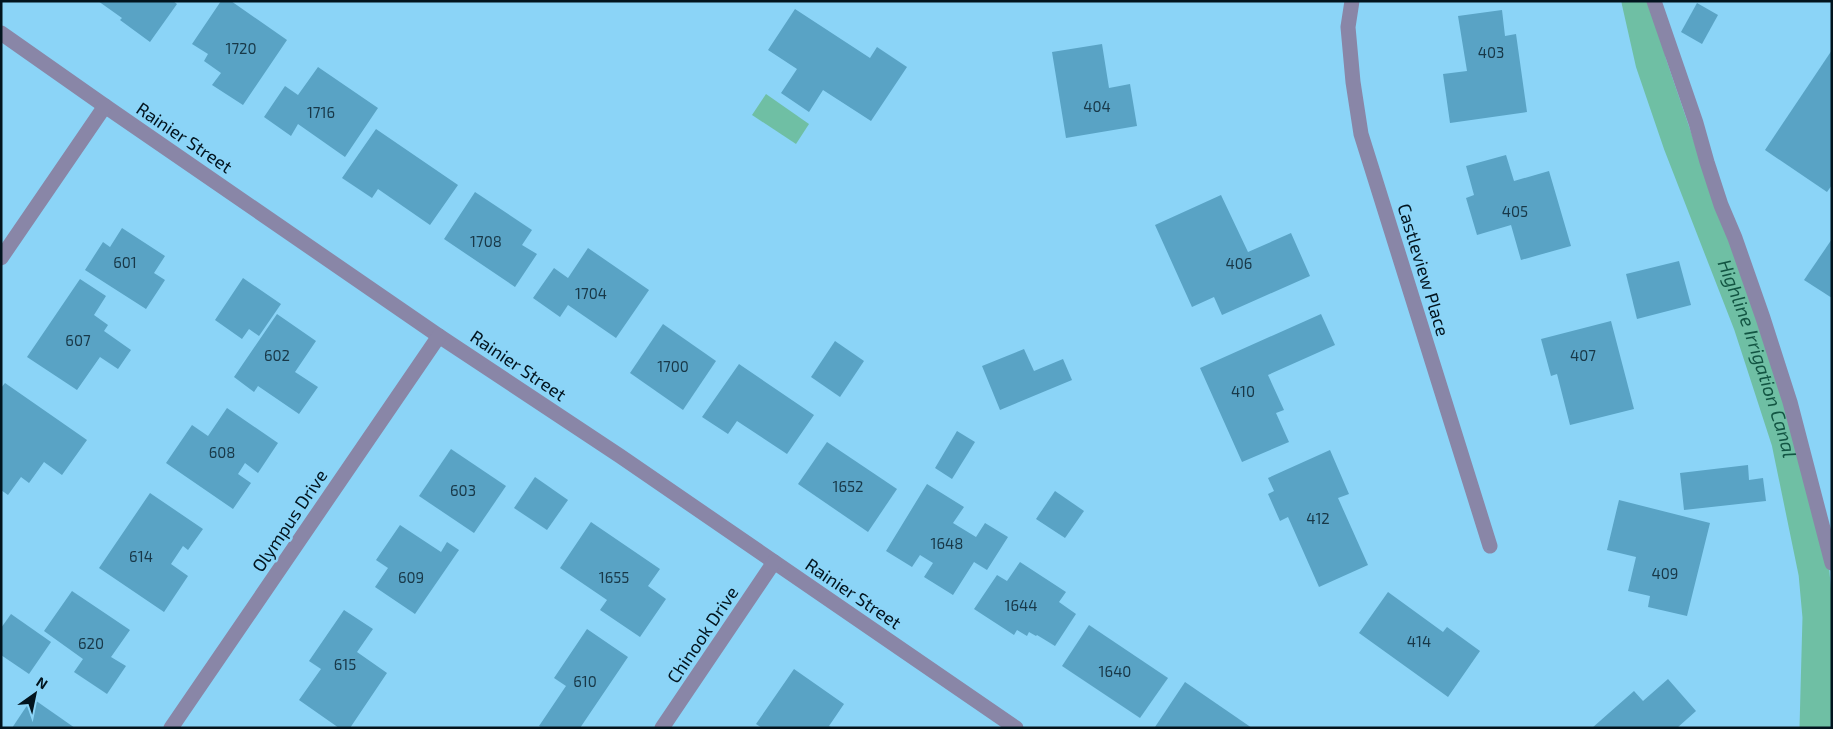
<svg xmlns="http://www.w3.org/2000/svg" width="1833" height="729" viewBox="0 0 1833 729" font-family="'Exo 2',sans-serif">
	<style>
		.water { fill: #6fbfa4 }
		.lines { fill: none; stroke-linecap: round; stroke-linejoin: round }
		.canal { stroke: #6fbfa4; stroke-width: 31 }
		.building { fill: #59a3c5 }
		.lane { stroke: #8986a7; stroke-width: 15 }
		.street { stroke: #8986a7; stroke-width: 15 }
		.labels { text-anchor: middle; stroke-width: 5; stroke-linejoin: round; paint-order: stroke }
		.number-label { font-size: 15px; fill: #183848 }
		.street-label { font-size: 18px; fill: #02141e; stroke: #8bd4f7 }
		.water-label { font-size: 19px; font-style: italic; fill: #135543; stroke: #8bd4f7 }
	</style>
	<rect width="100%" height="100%" fill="#8bd4f7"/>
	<path class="water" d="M766,94L809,124L796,144L752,115Z"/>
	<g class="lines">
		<path class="canal" id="s1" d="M1637,1L1651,63L1679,145L1749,325L1787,442L1814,573L1818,617L1815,728"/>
	</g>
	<g class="building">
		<path d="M98,1H173L177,4L150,42L120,20L122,18Z"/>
		<path d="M221,1H231L287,40L243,105L212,85L221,73L204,61L208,54L192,44Z"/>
		<path d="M1697,3L1718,15L1702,44L1681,32Z"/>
		<path d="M795,9L870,58L877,47L907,67L871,121L823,90L809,112L781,93L797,69L768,50Z"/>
		<path d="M1502,10L1505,36L1516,34L1527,112L1450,123L1443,74L1467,71L1458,16Z"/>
		<path d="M1102,44L1109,88L1130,84L1137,126L1066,138L1052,52Z"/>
		<path d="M1832,50V185L1827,192L1765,150Z"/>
		<path d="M318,67L378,108L345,157L298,124L291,136L264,117L285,86L298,95Z"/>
		<path d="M376,129L458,185L430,225L378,189L372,198L342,178Z"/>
		<path d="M1506,155L1514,181L1549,171L1571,246L1521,260L1511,225L1477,235L1466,198L1474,195L1466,166Z"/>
		<path d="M475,192L532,230L522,245L537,254L515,287L444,239Z"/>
		<path d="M1221,195L1248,252L1291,233L1310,276L1222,315L1214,297L1192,307L1155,225Z"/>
		<path d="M122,228L165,256L154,273L165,280L146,309L85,270L103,242L110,247Z"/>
		<path d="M1832,239V298L1804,280Z"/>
		<path d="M588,248L649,290L616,338L568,305L560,317L533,298L554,268L568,278Z"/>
		<path d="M1679,261L1691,305L1637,319L1626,274Z"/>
		<path d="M243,278L281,304L259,336L249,329L242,339L215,320Z"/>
		<path d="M80,279L106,296L94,315L108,325L104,331L131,350L118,369L100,357L77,390L27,357Z"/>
		<path d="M277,314L316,341L295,372L318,387L299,414L258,386L254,392L234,377Z"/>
		<path d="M1321,314L1335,345L1268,375L1284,410L1276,413L1289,442L1242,462L1200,368Z"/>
		<path d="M1611,321L1634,409L1570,425L1557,374L1551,376L1541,339Z"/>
		<path d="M663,324L716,361L683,410L630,373Z"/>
		<path d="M835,341L864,361L840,397L811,377Z"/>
		<path d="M1024,349L1034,371L1063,359L1072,380L1000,410L982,366Z"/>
		<path d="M739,364L814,415L787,454L737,421L728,434L702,417Z"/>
		<path d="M5,383L87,440L62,475L44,462L29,483L21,477L8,495L1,490V388Z"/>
		<path d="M227,408L278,443L258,473L245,463L238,474L251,483L233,509L166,463L192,425L208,436Z"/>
		<path d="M957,431L975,442L952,479L935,468Z"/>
		<path d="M827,442L897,489L868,532L798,484Z"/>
		<path d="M451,449L506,486L474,533L419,496Z"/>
		<path d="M1330,450L1349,494L1338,498L1368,565L1319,587L1288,517L1280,521L1268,494L1274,491L1268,478Z"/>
		<path d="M1748,465L1749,480L1763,478L1766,501L1684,510L1680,473Z"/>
		<path d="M535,477L568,500L547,530L514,508Z"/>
		<path d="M927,484L964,507L953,523L976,537L985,523L1008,537L987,570L974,562L953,595L924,577L933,563L920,555L912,567L886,551Z"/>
		<path d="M1055,491L1084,511L1065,538L1036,519Z"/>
		<path d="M150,493L203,529L188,550L183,546L171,564L188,576L164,612L99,568Z"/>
		<path d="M1619,500L1710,523L1687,616L1648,607L1650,596L1628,591L1636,557L1607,550Z"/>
		<path d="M591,522L660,569L648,586L666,599L640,637L600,610L607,600L560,568Z"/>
		<path d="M400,525L441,552L447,542L459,550L415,614L375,587L388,568L376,560Z"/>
		<path d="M1020,562L1066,592L1059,602L1076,614L1055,646L1037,635L1036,636L1029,632L1027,636L1017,630L1014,635L974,609L997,575L1007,581Z"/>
		<path d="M72,591L130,630L111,657L126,666L107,694L74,672L83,659L44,631Z"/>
		<path d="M1388,592L1443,632L1447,627L1480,651L1448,697L1359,633Z"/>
		<path d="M344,610L373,629L357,652L387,673L350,728H339L299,700L321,669L309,661Z"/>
		<path d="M11,614L51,642L29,674L1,655V628Z"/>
		<path d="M1089,625L1168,678L1140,718L1062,666Z"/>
		<path d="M587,629L628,657L580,728H542L539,726L566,686L554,678Z"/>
		<path d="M794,669L844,704L829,726L833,728H762L756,724Z"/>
		<path d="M1668,679L1696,711L1677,728H1592L1634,691L1643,701Z"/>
		<path d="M1185,682L1252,728L1155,727Z"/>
		<path d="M32,698L75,728H12Z"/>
	</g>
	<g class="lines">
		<path class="lane" d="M1654,1L1696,123L1707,162L1721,205L1735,238L1763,318L1790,402L1832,563"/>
		<g class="street">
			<path d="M1352,1L1348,27L1353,82L1361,134L1490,546"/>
			<path d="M1,33L105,106L439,336L620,456L1016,728"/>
			<path d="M1,258L105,106"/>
			<path d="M171,728L439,336"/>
			<path d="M662,728L774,562"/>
		</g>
	</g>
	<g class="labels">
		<g class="number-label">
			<text x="241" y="54">1720</text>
			<text x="1491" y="58">403</text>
			<text x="1097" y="112">404</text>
			<text x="321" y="118">1716</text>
			<text x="1515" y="217">405</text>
			<text x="486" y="247">1708</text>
			<text x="125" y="268">601</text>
			<text x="1239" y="269">406</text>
			<text x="591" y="299">1704</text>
			<text x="78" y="346">607</text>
			<text x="277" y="361">602</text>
			<text x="1583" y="361">407</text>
			<text x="673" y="372">1700</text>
			<text x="1243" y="397">410</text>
			<text x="222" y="458">608</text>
			<text x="848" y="492">1652</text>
			<text x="463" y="496">603</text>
			<text x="1318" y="524">412</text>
			<text x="947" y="549">1648</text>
			<text x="141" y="562">614</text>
			<text x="1665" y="579">409</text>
			<text x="411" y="583">609</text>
			<text x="614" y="583">1655</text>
			<text x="1021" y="611">1644</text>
			<text x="1419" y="647">414</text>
			<text x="91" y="649">620</text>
			<text x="345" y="670">615</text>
			<text x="1115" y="677">1640</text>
			<text x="585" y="687">610</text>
		</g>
		<g class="street-label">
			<text transform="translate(184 138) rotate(34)" y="6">Rainier Street</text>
			<text transform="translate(1423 270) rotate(73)" y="6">Castleview Place</text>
			<text transform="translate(518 366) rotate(34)" y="6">Rainier Street</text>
			<text transform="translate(290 521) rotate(-56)" y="6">Olympus Drive</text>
			<text transform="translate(853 594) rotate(34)" y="6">Rainier Street</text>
			<text transform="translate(703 635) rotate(-56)" y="6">Chinook Drive</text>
		</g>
		<g class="water-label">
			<text dy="7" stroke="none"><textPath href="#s1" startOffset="378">Highline Irrigation Canal</textPath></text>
		</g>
	</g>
	<rect width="1833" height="729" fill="none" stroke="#02141e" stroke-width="5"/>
	<g transform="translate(35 694) rotate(33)" stroke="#8bd4f7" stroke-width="4" paint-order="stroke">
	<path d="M0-4L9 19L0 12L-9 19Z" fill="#02141e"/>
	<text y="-8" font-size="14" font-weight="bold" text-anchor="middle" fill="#02141e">N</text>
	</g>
</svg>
